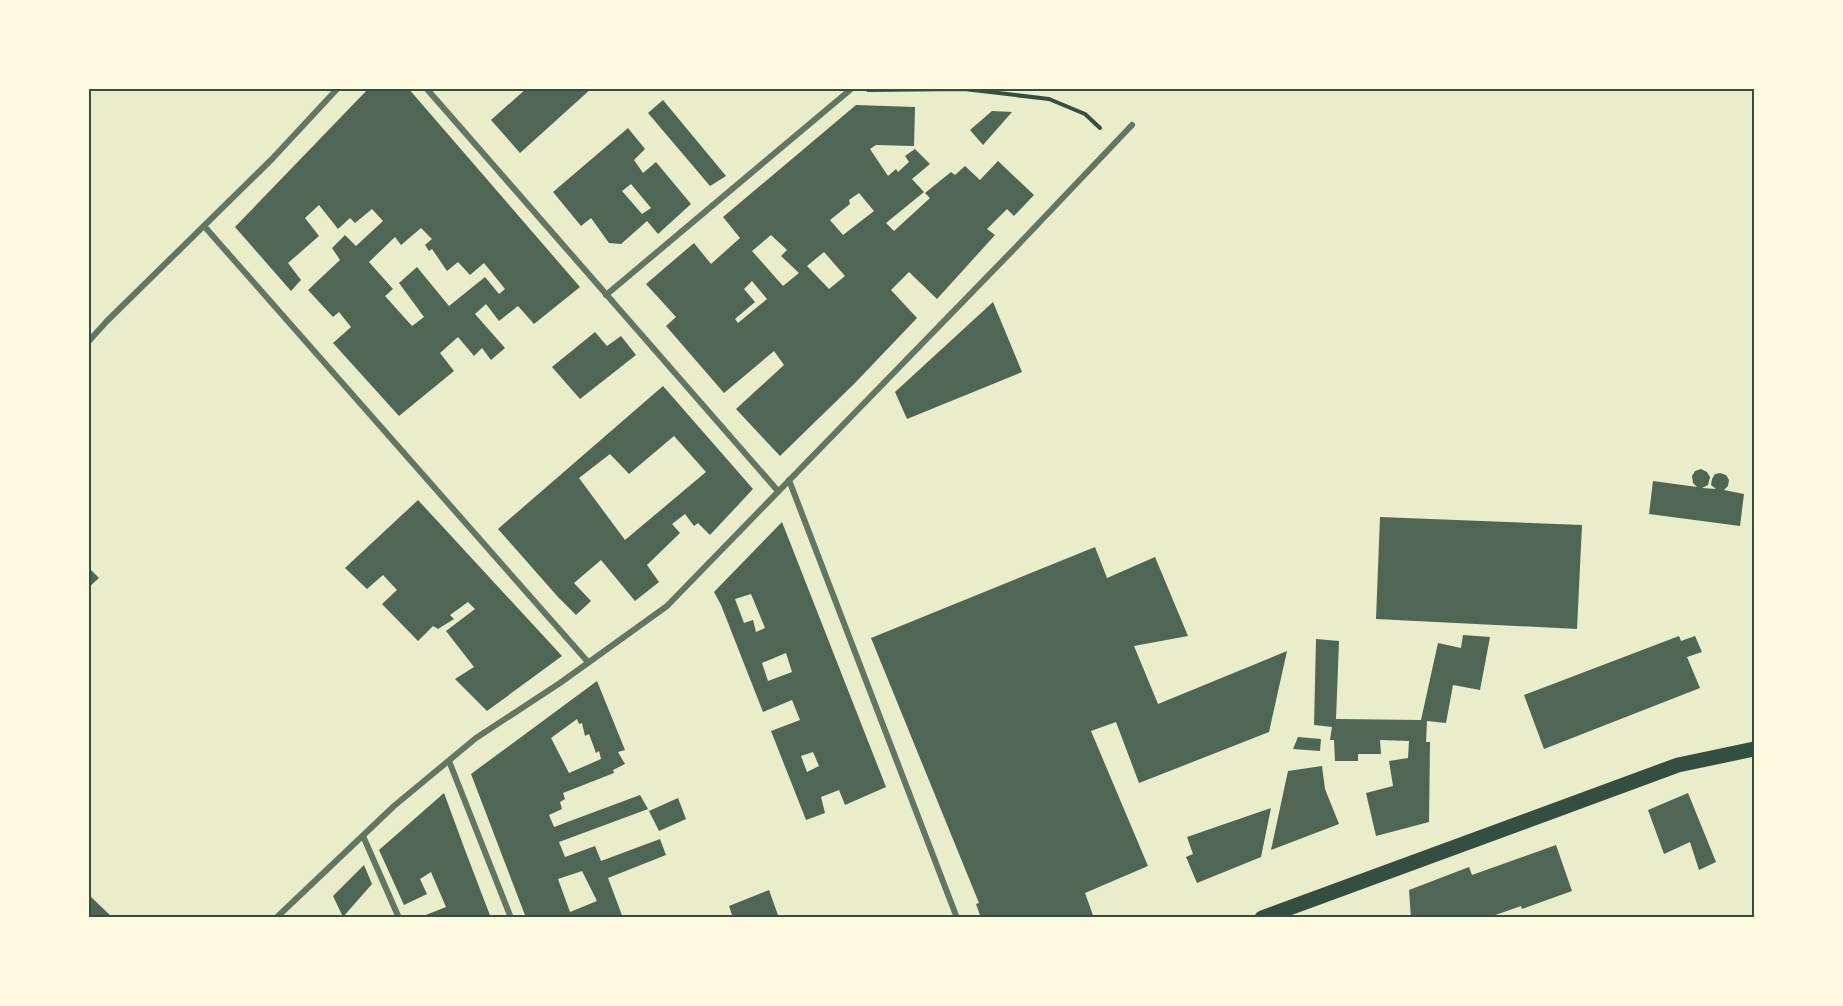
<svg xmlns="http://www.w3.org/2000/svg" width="1843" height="1006" viewBox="0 0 1843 1006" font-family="Rubik,sans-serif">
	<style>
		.building { fill: #4f6655; fill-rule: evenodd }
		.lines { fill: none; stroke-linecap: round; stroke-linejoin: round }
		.path { stroke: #344e41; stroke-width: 4 }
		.minor { stroke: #617663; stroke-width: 6 }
		.primary { stroke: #344e41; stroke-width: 15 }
		.neatline { fill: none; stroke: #344e41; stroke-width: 2 }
	</style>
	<rect width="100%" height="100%" fill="#e9edc9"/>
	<g class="building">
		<path d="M369,88H408L580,287L534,324L518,306L499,321L486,304L475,314L505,348L491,360L482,348L474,356L458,337L440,353L454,371L399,416L333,343L351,327L339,312L333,317L308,290L340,260L332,248L345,235L356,246L383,221L372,209L355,223L350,218L338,229L319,205L305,218L319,236L288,263L301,280L291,291L235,227ZM421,228L432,239L425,245L429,251L432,249L447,271L458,262L470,275L484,263L505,289L499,294L485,277L449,306L417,267L399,283L424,317L412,326L385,296L393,289L369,262L395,237L401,245Z"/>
		<path d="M527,88H592L520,153L491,120Z"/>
		<path d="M663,100L726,176L710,186L648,113Z"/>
		<path d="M856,105L915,107L914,146L876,145L870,149L888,176L896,169L898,172L909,162L905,156L915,149L930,164L912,179L924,192L886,223L894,231L930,198L925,193L951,172L955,175L965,166L980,180L998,161L1034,195L1014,216L1007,209L987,229L995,235L937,299L909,272L891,290L917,318L855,383L780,456L736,409L784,365L774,351L724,393L666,326L676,317L646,284L694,243L711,264L740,238L723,217ZM859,193L874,211L843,235L830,220L850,204L849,200ZM771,235L787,250L781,256L799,273L783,286L752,251ZM824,252L845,276L829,289L807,266ZM752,281L767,299L738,323L735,319L755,302L744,289Z"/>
		<path d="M992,111L1012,112L983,145L970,130Z"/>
		<path d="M628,128L645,149L634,160L643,173L656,162L691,204L658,234L647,221L621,244L609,243L591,218L581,226L553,192ZM631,184L651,208L642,214L622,191Z"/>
		<path d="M993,302L1022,372L907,419L895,392Z"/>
		<path d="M595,332L607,346L621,336L636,355L580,399L552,367Z"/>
		<path d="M663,386L753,489L710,535L698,523L694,526L685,514L672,524L680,533L647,565L659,582L635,601L601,560L574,583L591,601L576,615L558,597L498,529ZM674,436L706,472L625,540L579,478L610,454L629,474Z"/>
		<path d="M1701,469L1707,472L1710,477L1708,485L1702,488L1716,489L1711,485L1712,479L1715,474L1720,473L1726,475L1729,480L1728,486L1724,490L1744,494L1740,526L1649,514L1653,481L1697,487L1693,483L1692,476L1695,471Z"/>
		<path d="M418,500L562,656L487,711L455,679L474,667L446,631L475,609L468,602L450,615L454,619L438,629L433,626L418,641L382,604L397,590L383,575L367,589L345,568Z"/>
		<path d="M1380,517L1582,525L1577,629L1376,619Z"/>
		<path d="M782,522L886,787L845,805L839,790L821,797L825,813L806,820L771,731L800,720L792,700L763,712L721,605L714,592ZM751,594L765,628L756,632L753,620L744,623L735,599ZM786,653L792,672L768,681L762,663ZM813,752L819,766L807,772L801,756Z"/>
		<path d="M1095,547L1107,578L1155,557L1188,636L1134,646L1158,704L1287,651L1269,732L1139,783L1116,722L1091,731L1148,866L1085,893L1094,918H981L976,904L979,903L871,638Z"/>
		<path d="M88,567L99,578L88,588Z"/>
		<path d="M1463,635L1490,637L1480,690L1453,685L1446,723L1427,721L1426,742H1430L1429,822L1376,836L1366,793L1393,786L1389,761L1408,758L1409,741L1380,740L1381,754H1358V761H1335L1334,740H1330L1332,727L1314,725L1316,639L1339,641L1336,719L1421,720L1438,643L1461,648Z"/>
		<path d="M1679,636L1681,641L1695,636L1702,652L1687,657L1700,688L1544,749L1524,695Z"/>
		<path d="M597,681L625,750L618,752L625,764L613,770L614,773L563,793L565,799L560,802L562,809L549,815L554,827L640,795L648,809L559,842L565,857L595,846L601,861L660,839L666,855L608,878L623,918H526L471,774ZM577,719L579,724L582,723L585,736L589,734L596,753L599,751L601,759L569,773L551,738ZM582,871L597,901L570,912L558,879Z"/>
		<path d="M1298,737L1321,739L1320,751L1293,749Z"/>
		<path d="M1322,766L1325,789L1339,824L1271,850L1288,771Z"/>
		<path d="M444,793L465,850L491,918H418L446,907L431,872L420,879L427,894L404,905L379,850Z"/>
		<path d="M1688,793L1716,862L1699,870L1690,842L1664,854L1648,810Z"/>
		<path d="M678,798L686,819L659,831L649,811Z"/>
		<path d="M1271,808L1261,857L1197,883L1186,857L1193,854L1187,837Z"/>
		<path d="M1556,845L1572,891L1522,909L1521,906L1487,918H1411L1409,890L1469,867L1472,875Z"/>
		<path d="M364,865L372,884L343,917L333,896Z"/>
		<path d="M769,890L779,918H733L729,906Z"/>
		<path d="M88,894L113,918H88Z"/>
	</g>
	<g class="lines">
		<path class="path" d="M868,90L964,89L1049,99L1085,114L1100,128"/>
		<g class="minor">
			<path d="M426,88L778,491"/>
			<path d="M204,226L588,662"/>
			<path d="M606,295L850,90"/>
			<path d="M88,342L107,321L272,159L338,88"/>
			<path d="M789,480L957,918"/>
			<path d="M449,761L511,918"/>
			<path d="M363,836L399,918"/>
			<path d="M276,918L394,806L476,738L560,683L667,606L1017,246L1132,125"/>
		</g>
		<path class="primary" d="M1262,918L1678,765L1754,749"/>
	</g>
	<rect width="1843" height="1006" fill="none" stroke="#fefae0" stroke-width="180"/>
	<rect x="90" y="90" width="1663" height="826" class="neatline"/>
</svg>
